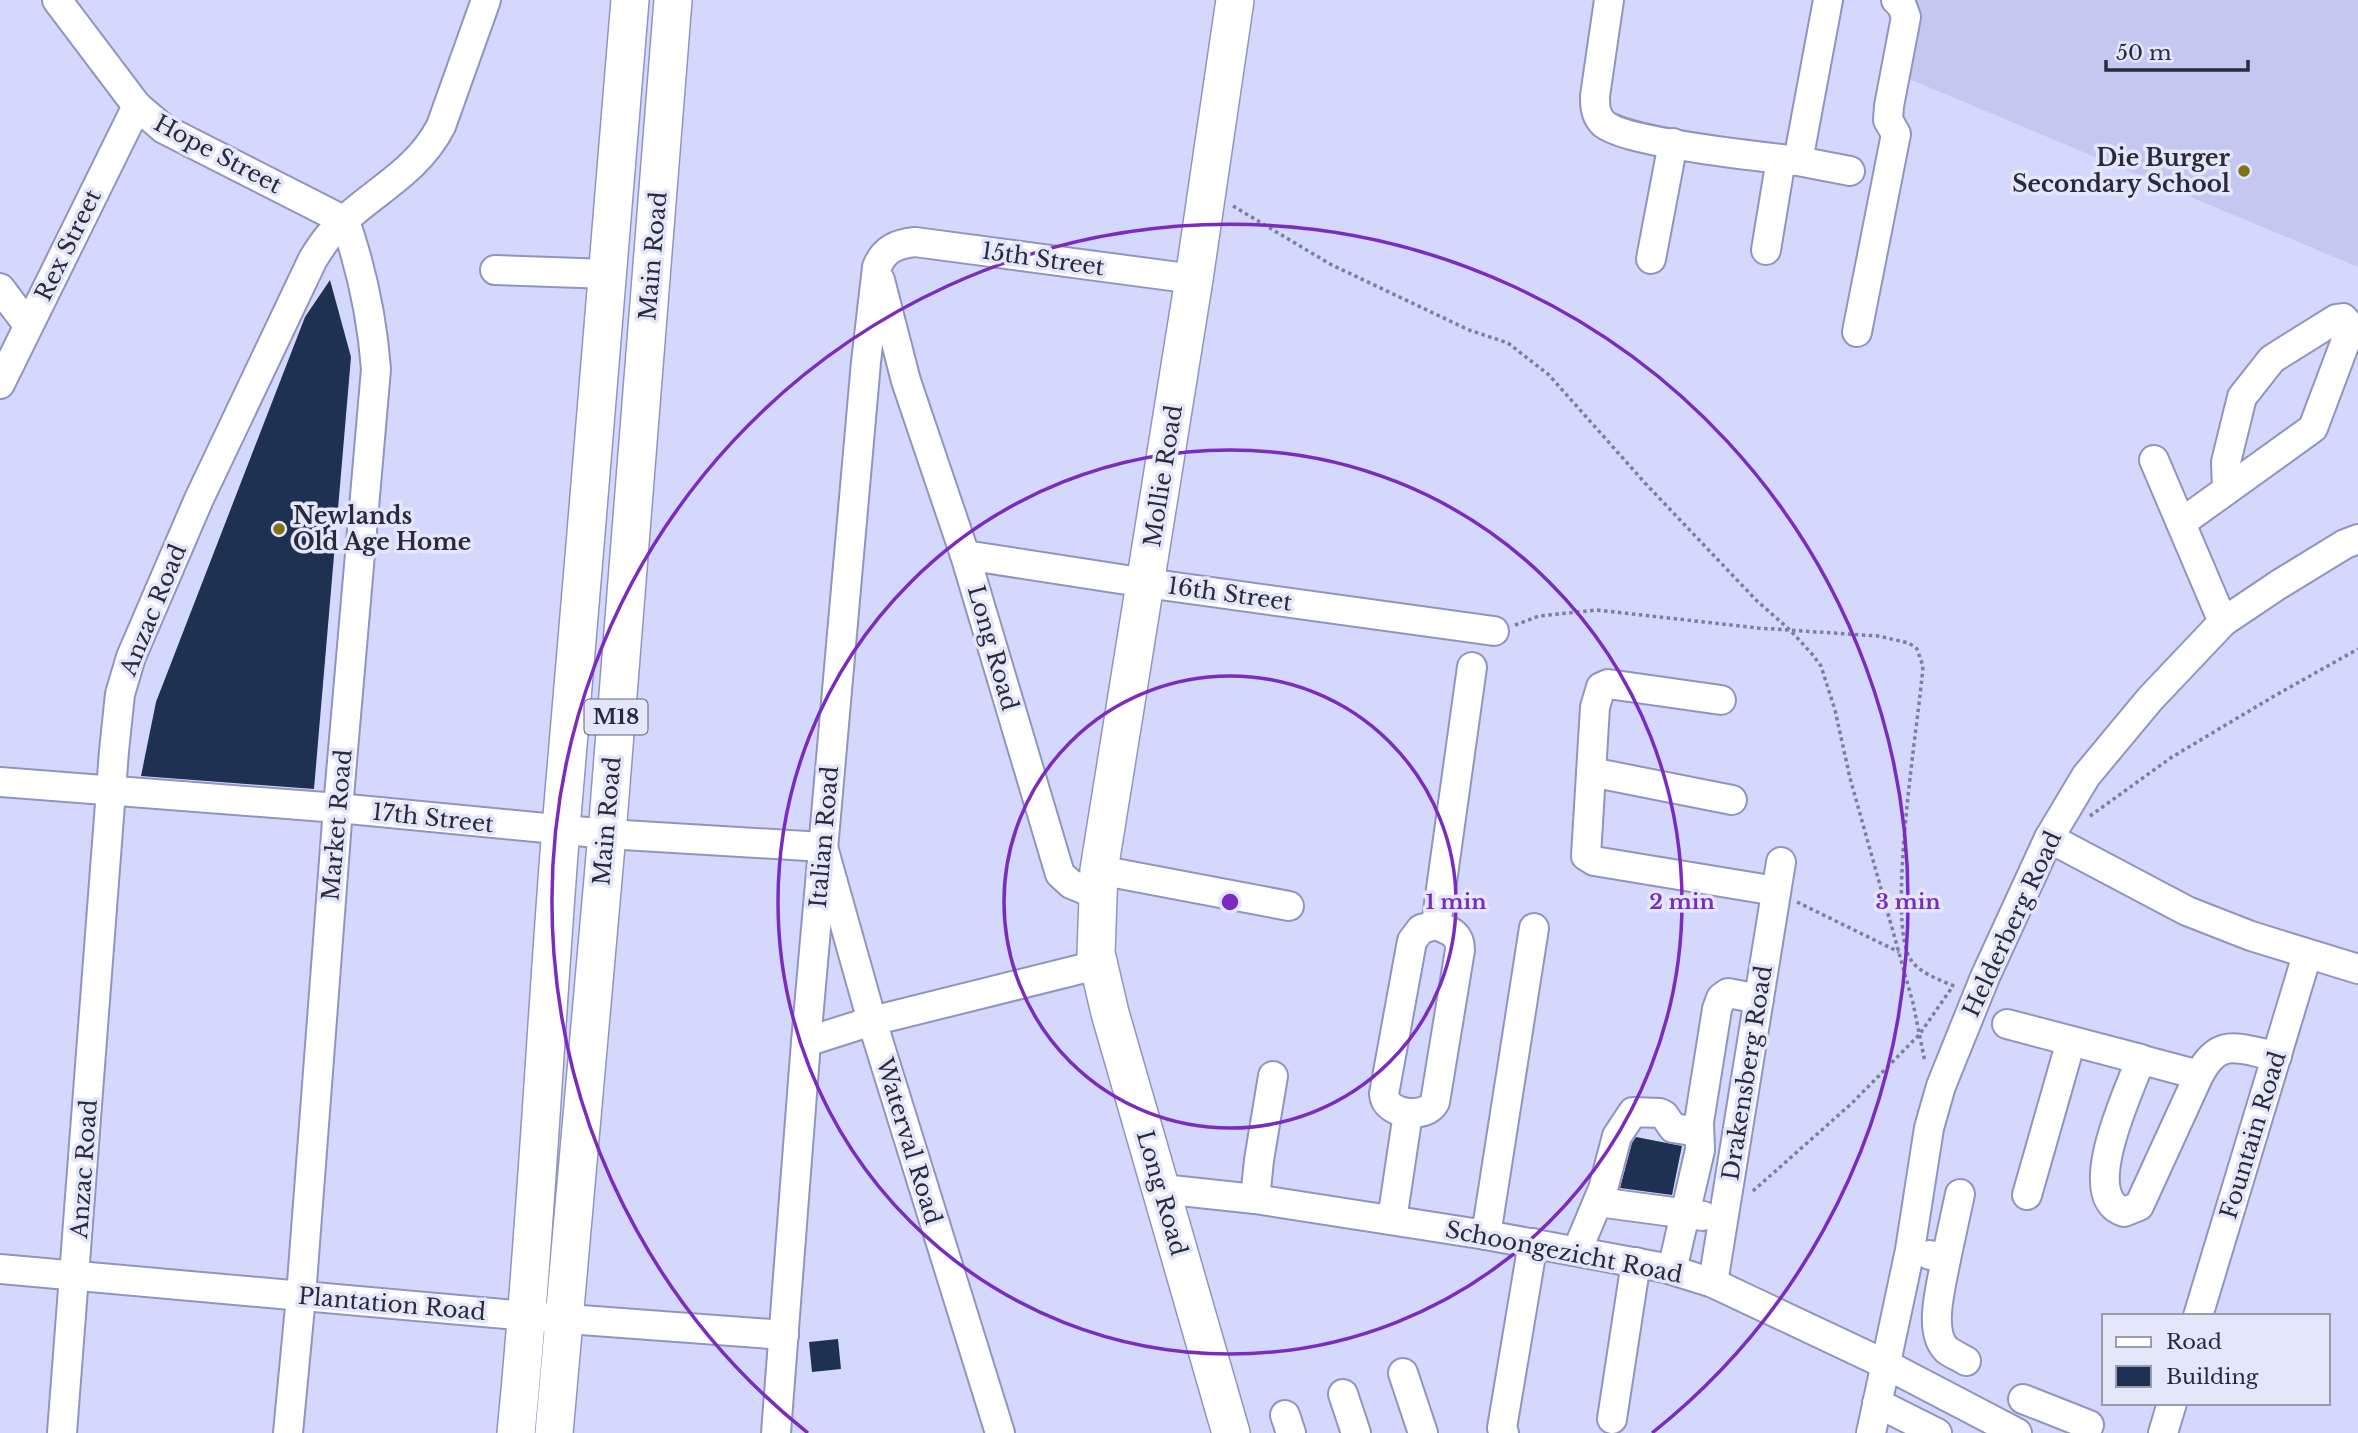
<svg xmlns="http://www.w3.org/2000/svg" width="2358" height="1433" viewBox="0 0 2358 1433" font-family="'Libre Baskerville',serif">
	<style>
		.built { fill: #c4c8f1 }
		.building { fill: #1e3152 }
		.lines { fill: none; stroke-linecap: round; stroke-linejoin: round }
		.minor-casing { stroke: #9095c0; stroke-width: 32 }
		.major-casing { stroke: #9095c0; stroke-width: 40 }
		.path { stroke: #7c7f99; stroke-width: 3.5; stroke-dasharray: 3.5 3.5; stroke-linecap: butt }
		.minor { stroke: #fff; stroke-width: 28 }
		.major { stroke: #fff; stroke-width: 37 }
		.ring { fill: none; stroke: #7b2cbf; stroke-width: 3.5 }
		.poi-dot { fill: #807213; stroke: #e4e7f9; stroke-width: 2.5 }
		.labels { text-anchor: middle; stroke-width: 7; stroke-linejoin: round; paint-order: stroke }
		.shield { fill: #e4e7f9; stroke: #616375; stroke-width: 2 }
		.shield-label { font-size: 21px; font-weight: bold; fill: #292b3c }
		.street-label { font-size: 23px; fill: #292b3c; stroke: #e4e7f9 }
		.poi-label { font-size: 23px; font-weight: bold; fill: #292b3c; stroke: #e4e7f9; text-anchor: end }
		.centre { fill: #7b2cbf; stroke: #e4e7f9; stroke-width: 3.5 }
		.ring-label { font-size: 21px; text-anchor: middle; font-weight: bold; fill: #7b2cbf; stroke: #e4e7f9; stroke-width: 7; stroke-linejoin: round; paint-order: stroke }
	</style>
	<rect width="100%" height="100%" fill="#d4d8fd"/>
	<path class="built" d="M1913,0H2358V267L1902,76Z"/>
	<g class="building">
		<path d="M330,280L351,357L314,789L141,776L156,702L305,317Z"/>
		<path d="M1636,1137L1682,1146L1672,1195L1620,1188L1632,1143Z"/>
		<path d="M838,1339L841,1369L812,1372L809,1342Z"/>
	</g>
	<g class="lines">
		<g class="minor-casing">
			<g id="minor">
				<path d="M57,0L137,106L164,129L345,221C362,270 372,317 376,369L338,808L301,1296L288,1433"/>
				<path d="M1609,0L1595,96C1595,105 1595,114 1602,122C1619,142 1764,157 1798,161"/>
				<path d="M1828,0L1798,161L1850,171"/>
				<path d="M1766,250L1781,159"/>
				<path d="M1651,259L1673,143"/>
				<path d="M495,270L609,274"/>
				<path d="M880,280L906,381L965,555L1060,874L1071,884L1098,895"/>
				<path d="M0,288L28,325"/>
				<path d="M1857,332L1896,134L1888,120L1889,106L1906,17L1902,6L1896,0"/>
				<path d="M0,384L137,106"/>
				<path d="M2154,460L2223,622"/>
				<path d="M2181,523L2313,428L2351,327L2343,318L2336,319L2272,359L2242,397L2226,462L2227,490"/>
				<path d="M965,555L1146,583L1494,631"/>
				<path d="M1721,700L1608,684L1601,687L1595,707L1586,856L1594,861L1776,891"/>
				<path d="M1591,772L1732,800"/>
				<path d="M0,782L338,808L607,834L823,847L872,1021L1000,1433"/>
				<path d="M2049,838L2187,911L2251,936L2358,969"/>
				<path d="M1099,870L1289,906"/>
				<path d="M1436,925C1450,931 1460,933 1460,950L1435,1102C1426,1120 1385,1115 1384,1094L1412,941L1421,929L1436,925L1472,667"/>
				<path d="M806,1042L872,1021L1097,965"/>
				<path d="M2199,1075L2007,1024L2141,1059C2130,1089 2077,1197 2124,1212L2139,1206L2199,1075C2220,1035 2239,1050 2277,1056"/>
				<path d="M1162,1189L1255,1199L1486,1235L1665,1268L1713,1283L1887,1365L2017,1433"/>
				<path d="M2027,1195L2071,1041"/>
				<path d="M1255,1199L1259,1160L1273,1076"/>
				<path d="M1598,1202L1703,1216"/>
				<path d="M1392,1220L1408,1113"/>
				<path d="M1486,1235L1534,928"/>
				<path d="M1577,1251L1603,1189L1617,1136L1633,1112L1660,1113L1664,1115L1673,1128L1699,1132"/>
				<path d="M1930,1255L1946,1259L1960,1194"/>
				<path d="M1946,1259C1942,1283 1927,1332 1947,1350C1952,1354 1960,1357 1966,1361"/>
				<path d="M0,1269L527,1316L784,1335"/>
				<path d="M1672,1270L1700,1150L1699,1122L1717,1009L1721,998L1728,993L1759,999"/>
				<path d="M1713,1283L1781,862"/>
				<path d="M2198,1316L2307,955"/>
				<path d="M1403,1373L1423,1433"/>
				<path d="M1343,1394L1356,1433"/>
				<path d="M2023,1399L2089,1425"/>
				<path d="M1877,1403L1937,1433"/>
				<path d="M1285,1415L1291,1433"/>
				<path d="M1612,1419L1636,1262"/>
				<path d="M62,1433L114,751L120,694L131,657L199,499L313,259C318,251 323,243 329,236C364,195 415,177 441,126L486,0"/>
				<path d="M776,1433L806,1042L866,362L877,267C884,249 897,244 915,242L1194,279"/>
				<path d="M1504,1433L1502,1428L1533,1243"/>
				<path d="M1871,1433L1910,1250L1929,1128L1941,1086L1985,977L2049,838L2086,776L2150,699L2223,622L2278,585L2345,544L2358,539"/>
				<path d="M2163,1433L2172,1403"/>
			</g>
		</g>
		<g class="major-casing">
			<g id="major">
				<path d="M516,1433C536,1232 545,1030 561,828C584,552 609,276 630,0"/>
				<path d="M554,1433L607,834L673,0"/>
				<path d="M1231,1433L1110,1013L1096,953L1099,870L1194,279L1235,0"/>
			</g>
		</g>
		<g class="path">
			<path d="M1233,206L1330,264L1469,330L1508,343L1549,375L1645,483L1757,601L1790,630L1812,654L1821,666L1835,710L1850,778L1913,1003L1925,1062"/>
			<path d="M1515,625L1539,616L1597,610L1758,628L1878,636L1909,643L1917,649L1923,666C1919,721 1885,922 1911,960C1920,974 1941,980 1956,987"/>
			<path d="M2090,816L2172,757L2276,695L2358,649"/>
			<path d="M1797,902L1899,952"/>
			<path d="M1753,1191L1851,1104L1919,1035L1953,986"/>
		</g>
		<use href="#minor" class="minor"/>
		<use href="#major" class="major"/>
	</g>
	<g class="ring">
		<circle cx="1230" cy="902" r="226"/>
		<circle cx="1230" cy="902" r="452"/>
		<path d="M808 1433A678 678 0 1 1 1652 1433"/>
	</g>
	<g class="poi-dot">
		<circle cx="2244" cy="171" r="7"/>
		<circle cx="279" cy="529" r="7"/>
	</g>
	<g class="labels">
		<rect class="shield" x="584.5" y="699.5" width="63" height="35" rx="5"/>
		<g class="shield-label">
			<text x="616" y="724">M18</text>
		</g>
		<g class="street-label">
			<text transform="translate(218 154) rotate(28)" y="8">Hope Street</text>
			<text transform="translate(68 245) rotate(-64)" y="8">Rex Street</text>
			<text transform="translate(653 256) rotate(-85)" y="8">Main Road</text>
			<text transform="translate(1043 259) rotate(8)" y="8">15th Street</text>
			<text transform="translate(1163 476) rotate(-81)" y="8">Mollie Road</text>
			<text transform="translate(1230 594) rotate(8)" y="8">16th Street</text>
			<text transform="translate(153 610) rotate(-68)" y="8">Anzac Road</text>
			<text transform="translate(993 648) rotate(74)" y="8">Long Road</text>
			<text transform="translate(433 818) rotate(6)" y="8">17th Street</text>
			<text transform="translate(607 821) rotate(-85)" y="8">Main Road</text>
			<text transform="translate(337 825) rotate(-85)" y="8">Market Road</text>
			<text transform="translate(824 837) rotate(-85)" y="8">Italian Road</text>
			<text transform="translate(2012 924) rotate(-65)" y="8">Helderberg Road</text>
			<text transform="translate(1747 1073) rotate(-81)" y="8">Drakensberg Road</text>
			<text transform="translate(2253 1135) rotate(-73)" y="8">Fountain Road</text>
			<text transform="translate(909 1141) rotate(73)" y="8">Waterval Road</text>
			<text transform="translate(84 1169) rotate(-86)" y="8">Anzac Road</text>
			<text transform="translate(1162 1193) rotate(74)" y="8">Long Road</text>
			<text transform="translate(1564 1252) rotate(11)" y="8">Schoongezicht Road</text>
			<text transform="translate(392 1304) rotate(5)" y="8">Plantation Road</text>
		</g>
		<g class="poi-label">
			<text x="2230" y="166">Die Burger<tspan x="2230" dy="26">Secondary School</tspan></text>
			<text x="293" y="524" text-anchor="start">Newlands<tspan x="293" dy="26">Old Age Home</tspan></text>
		</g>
	</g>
	<circle cx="1230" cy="902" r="10" class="centre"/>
	<g class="ring-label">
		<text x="1456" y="909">1 min</text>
		<text x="1682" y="909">2 min</text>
		<text x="1908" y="909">3 min</text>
	</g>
	<rect x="2102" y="1314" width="228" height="91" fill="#e4e7f9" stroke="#999cad" stroke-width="2"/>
	<rect x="2116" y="1337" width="35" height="10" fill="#ffffff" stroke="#999cad" stroke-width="2"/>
	<text x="2166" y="1349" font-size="21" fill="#292b3c">Road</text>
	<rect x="2116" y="1366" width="35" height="21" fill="#1e3152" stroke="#999cad" stroke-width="2"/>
	<text x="2166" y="1384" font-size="21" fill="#292b3c">Building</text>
	<path d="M2106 60v10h142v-10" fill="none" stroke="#292b3c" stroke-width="3.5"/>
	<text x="2116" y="60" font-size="21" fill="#292b3c" stroke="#e4e7f9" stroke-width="5" paint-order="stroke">50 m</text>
</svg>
